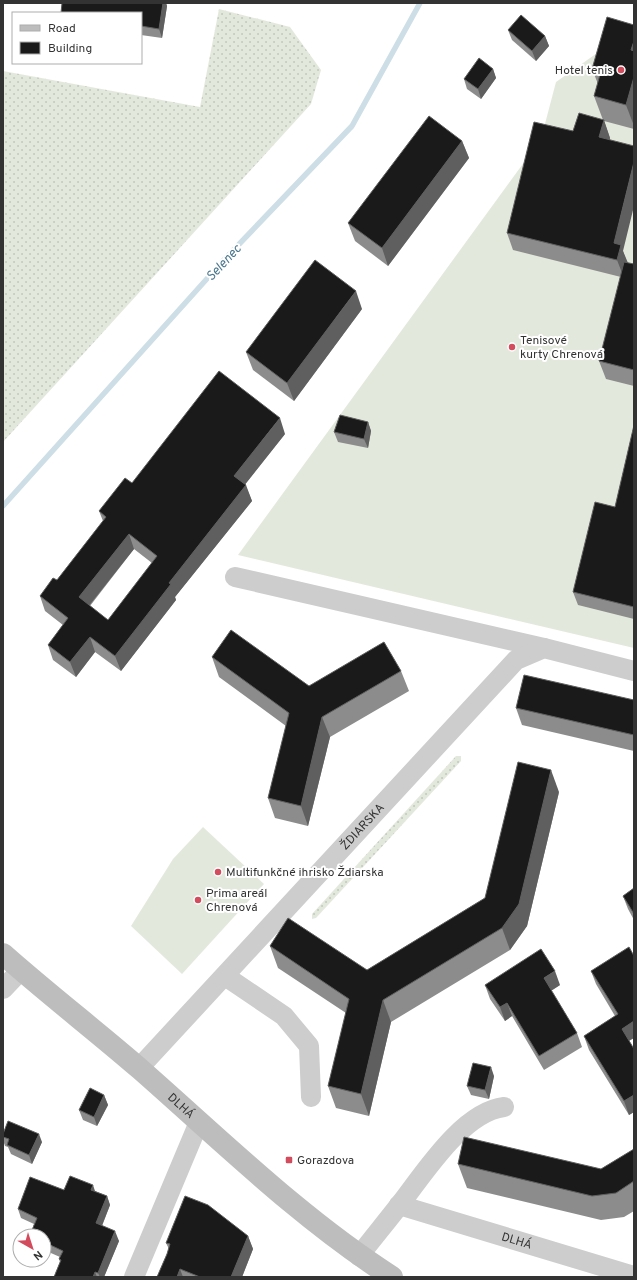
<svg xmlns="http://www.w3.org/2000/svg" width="637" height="1280" viewBox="0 0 637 1280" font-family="Overpass,sans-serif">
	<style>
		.grass { fill: url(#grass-dots) }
		.garden { fill: #e3e8dd }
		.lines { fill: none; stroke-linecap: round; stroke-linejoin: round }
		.stream { stroke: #cddee6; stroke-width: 5.5 }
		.street { stroke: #cdcdcd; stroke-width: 20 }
		.secondary { stroke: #bdbdbd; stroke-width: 22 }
		.wall { fill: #8c8c8c; fill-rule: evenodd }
		.shaded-wall { fill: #5f5f5f }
		.building { fill: #1a1a1a; stroke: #5f5f5f; fill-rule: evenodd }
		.poi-dot { fill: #d24c5e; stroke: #fff; stroke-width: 1.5 }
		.labels { text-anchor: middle; stroke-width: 4; stroke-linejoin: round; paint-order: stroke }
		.poi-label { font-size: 12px; fill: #333; stroke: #fff; text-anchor: start }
		.street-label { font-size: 12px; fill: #333; stroke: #fff }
		.water-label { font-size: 13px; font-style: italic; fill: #49768d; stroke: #fff }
	</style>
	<defs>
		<pattern id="grass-dots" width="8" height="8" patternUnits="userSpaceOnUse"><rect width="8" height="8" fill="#e3e8dd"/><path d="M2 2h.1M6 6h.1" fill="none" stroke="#c3c7be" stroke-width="1.8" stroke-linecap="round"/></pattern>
	</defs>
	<rect width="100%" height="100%" fill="#fff"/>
	<g class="grass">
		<path d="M219,9L290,27L321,70L311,104L3,442V71L200,107Z"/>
		<path d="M456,756H461V761L316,918L312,919V914Z"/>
	</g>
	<g class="garden">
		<path d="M634,27V648L238,555L541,139L556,82Z"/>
		<path d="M203,827L264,884L182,974L131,926L173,859Z"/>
	</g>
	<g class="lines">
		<path class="stream" d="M3,506L222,262L352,126L420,3"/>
		<g class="street">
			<path d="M235,577L544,648"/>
			<path d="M225,976L284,1016L309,1046L311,1097"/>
			<path d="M3,989L21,970"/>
			<path id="s1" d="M139,1068L516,660L544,648L634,671"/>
			<path id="s2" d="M399,1205L634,1276"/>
			<path d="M359,1256C373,1238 387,1221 401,1203C425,1172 463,1112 504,1107"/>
			<path d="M134,1277L199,1122"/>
		</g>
		<path class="secondary" id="s3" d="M3,954C48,994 95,1030 140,1069C222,1141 300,1218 392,1277"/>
	</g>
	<g class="wall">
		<path d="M62,3H166L167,6L162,38L141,35V13Z"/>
		<path d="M634,25V129L604,121L610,138V140L623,251L627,263L634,264V386L606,379L599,361L621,277L513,250L507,233L573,131L603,120L594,96L598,84L592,69Z"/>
		<path d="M508,30L545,36L549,46L536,61L512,40Z"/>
		<path d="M493,69L496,78L481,99L467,89L464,79Z"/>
		<path d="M462,141L469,158L388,266L355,241L348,223Z"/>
		<path d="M362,309L294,401L253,370L246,352Z"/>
		<path d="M368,422L371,431L368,448L338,442L334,432Z"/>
		<path d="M634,425V619L578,605L573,592L615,507Z"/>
		<path d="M285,434L245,484L252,501L175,597L176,600L121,671L95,652L76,677L53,660L48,645L63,625L45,611L40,596L57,580L103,521L99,511L132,483ZM134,549L152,563L108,620L90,606Z"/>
		<path d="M212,657L309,686L401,671L409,691L330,737L308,826L275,818L268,798L286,726L219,677Z"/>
		<path d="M634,700V751L522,725L516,708Z"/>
		<path d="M559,792L527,926L510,950L391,1022L369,1116L336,1108L328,1086L346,1013L278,968L270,946L367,970L485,898Z"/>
		<path d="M634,888V920L628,909L623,896Z"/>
		<path d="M634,956V1038L629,1041L634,1049V1112L629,1115L589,1050L584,1036L615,1016L596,984L591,971Z"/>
		<path d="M485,985H560L551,991L577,1033L582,1047L544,1070L512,1016L505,1021L490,999Z"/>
		<path d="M494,1076L489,1099L471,1095L467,1086Z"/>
		<path d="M104,1095L108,1105L97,1126L83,1120L79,1110Z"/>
		<path d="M3,1134L42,1142L32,1164L11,1154L8,1147L5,1146L3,1140Z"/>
		<path d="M634,1149V1211L624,1217L601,1220L467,1188L458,1164L601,1169Z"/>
		<path d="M95,1191L107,1196L110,1205L102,1226L119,1241L104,1277H54L60,1262L59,1259L60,1257L44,1250V1236H30L34,1224L21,1218L18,1209Z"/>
		<path d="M248,1236L253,1249L242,1277H157L167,1254L169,1249L166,1243Z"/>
	</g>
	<g class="shaded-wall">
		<path d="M163,3H166L167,6L162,38L159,29Z"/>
		<path d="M545,36L549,46L536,61L532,51Z"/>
		<path d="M634,41V58L631,50Z"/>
		<path d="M493,69L496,78L481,99L478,89Z"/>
		<path d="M634,77V126L626,105Z"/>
		<path d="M604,120L610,138L605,155L599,137Z"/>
		<path d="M462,141L469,158L388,266L382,248Z"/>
		<path d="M634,162V206L623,251L628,263L624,278L617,260L614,243Z"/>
		<path d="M356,291L362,309L294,401L287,383Z"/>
		<path d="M280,418L285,434L240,491L234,476Z"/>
		<path d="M368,422L371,431L368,448L364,439Z"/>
		<path d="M246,485L252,501L175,597L176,600L121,671L115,656L169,583Z"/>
		<path d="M129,534L134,549L84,612L79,597Z"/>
		<path d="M90,637L95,652L76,677L70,662Z"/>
		<path d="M322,717L330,737L308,826L301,806Z"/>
		<path d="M551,770L559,792L527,926L510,950L502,928Z"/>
		<path d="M555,971L560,985L549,992L544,978Z"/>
		<path d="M383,1000L391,1022L369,1116L361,1094Z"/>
		<path d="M507,1003L512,1016L505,1021L500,1007Z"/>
		<path d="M634,1021V1038L626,1042L622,1029Z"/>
		<path d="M491,1067L494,1076L489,1099L485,1090Z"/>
		<path d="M104,1095L108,1105L97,1126L94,1117Z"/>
		<path d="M634,1095V1112L629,1115L624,1101Z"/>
		<path d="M39,1134L42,1142L32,1164L29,1155Z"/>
		<path d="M93,1185L96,1194L91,1190Z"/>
		<path d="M107,1196L110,1205L99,1233L96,1223Z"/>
		<path d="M115,1231L119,1241L104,1277H100L98,1273Z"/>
		<path d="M248,1236L253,1249L242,1277H231Z"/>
		<path d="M180,1269L183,1277H177Z"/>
		<path d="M95,1272L97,1277H93Z"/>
	</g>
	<g class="building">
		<path d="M62,3H163L159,29L141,26V13H61Z"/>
		<path d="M521,15L545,36L532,51L508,30Z"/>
		<path d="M607,17L634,25V41L631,50L634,51V77L626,105L594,96L601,71L592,69Z"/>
		<path d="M479,58L493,69L478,89L464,79Z"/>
		<path d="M579,113L604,120L599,137L634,146V162L614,243L621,245L617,260L507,233L534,122L573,131Z"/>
		<path d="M429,116L462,141L382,248L348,223Z"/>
		<path d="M315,260L356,291L287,383L246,352Z"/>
		<path d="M624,262L634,264V370L599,361Z"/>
		<path d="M219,371L280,418L234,476L246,485L169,583L171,584L115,656L90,637L70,662L48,645L68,618L40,596L53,578L57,580L106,517L99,511L125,478L132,483ZM129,534L157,556L108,620L79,597Z"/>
		<path d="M340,415L368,422L364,439L334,432Z"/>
		<path d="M634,425V607L573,592L595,502L615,507Z"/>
		<path d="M231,630L309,686L384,642L401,671L322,717L301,806L268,798L289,713L212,657Z"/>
		<path d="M524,675L634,700V735L516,708Z"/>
		<path d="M518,762L551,770L519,904L502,928L383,1000L361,1094L328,1086L349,999L270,946L288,918L367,970L485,898Z"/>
		<path d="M634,888V914L623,896Z"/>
		<path d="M629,947L634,956V1021L622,1029L634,1049V1095L624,1101L584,1036L618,1014L591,971Z"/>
		<path d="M541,949L555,971L544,978L577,1033L539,1056L507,1003L500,1007L485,985Z"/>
		<path d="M473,1063L491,1067L485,1090L467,1086Z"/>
		<path d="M90,1088L104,1095L94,1117L79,1110Z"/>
		<path d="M8,1121L39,1134L29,1155L7,1145L9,1139L3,1137V1134Z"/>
		<path d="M464,1137L601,1169L634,1149V1181L616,1193L592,1196L458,1164Z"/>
		<path d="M70,1176L93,1185L91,1190L107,1196L96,1223L115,1231L98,1273L95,1272L93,1277H54L61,1260L59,1259L63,1251L44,1242V1236H31L30,1235L37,1218L18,1209L30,1177L64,1190Z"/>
		<path d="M185,1196L208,1205L248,1236L231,1277H200L180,1269L177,1277H157L167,1254L170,1244L166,1243Z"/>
	</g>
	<g class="poi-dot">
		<circle cx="621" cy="70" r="4"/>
		<circle cx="512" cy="347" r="4"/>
		<circle cx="218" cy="872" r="4"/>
		<circle cx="198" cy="900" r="4"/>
		<rect x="285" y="1156" width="8" height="8" rx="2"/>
	</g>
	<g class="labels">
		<g class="poi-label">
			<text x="613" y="74" text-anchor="end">Hotel tenis</text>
			<text x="520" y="344">Tenisové<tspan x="520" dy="14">kurty Chrenová</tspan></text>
			<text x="226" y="876">Multifunkčné ihrisko Ždiarska</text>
			<text x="206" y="897">Prima areál<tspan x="206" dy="14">Chrenová</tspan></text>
			<text x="297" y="1164">Gorazdova</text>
		</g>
		<g class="street-label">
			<text dy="4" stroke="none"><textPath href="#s1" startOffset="329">ŽDIARSKA</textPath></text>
			<text dy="4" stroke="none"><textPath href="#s3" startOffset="234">DLHÁ</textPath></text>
			<text dy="4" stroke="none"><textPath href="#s2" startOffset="123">DLHÁ</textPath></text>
		</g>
		<g class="water-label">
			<text transform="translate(223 262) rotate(-47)" y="5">Selenec</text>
		</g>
	</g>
	<rect width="637" height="1280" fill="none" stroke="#333333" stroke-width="8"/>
	<rect x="12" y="12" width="130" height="52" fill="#ffffff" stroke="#adadad"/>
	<rect x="20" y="25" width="20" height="6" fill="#bdbdbd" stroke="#adadad"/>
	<text x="48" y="32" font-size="12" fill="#333333">Road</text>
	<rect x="20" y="42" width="20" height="12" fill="#1a1a1a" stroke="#adadad"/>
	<text x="48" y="52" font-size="12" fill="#333333">Building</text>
	<g transform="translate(32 1248) rotate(141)"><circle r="19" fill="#ffffff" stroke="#adadad"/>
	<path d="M0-3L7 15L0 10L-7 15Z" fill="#d24c5e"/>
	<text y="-6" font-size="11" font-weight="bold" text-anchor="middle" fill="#333333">N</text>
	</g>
</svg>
